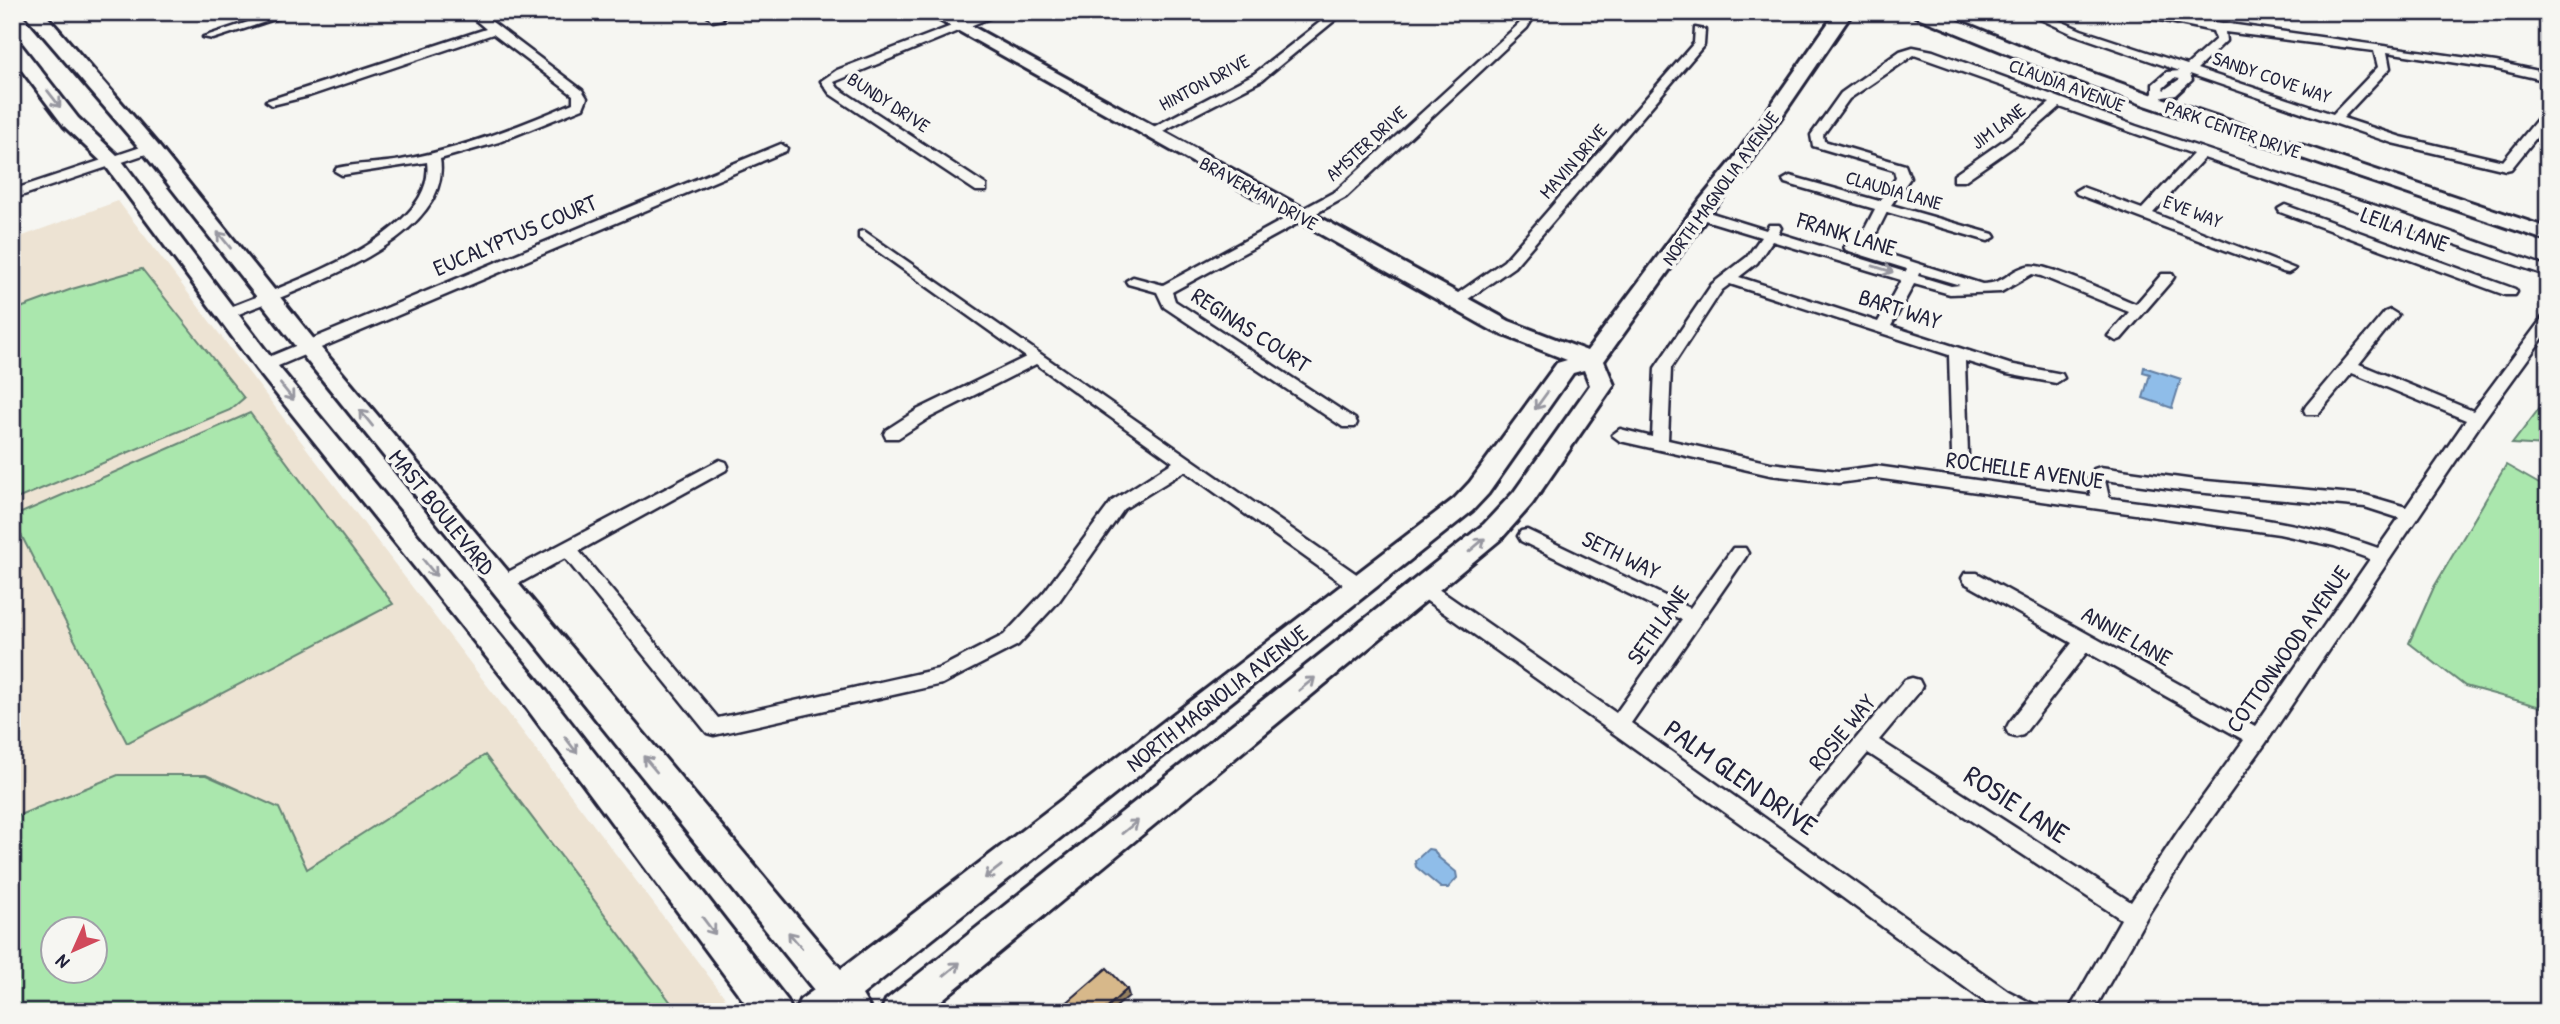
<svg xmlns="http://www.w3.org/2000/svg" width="2560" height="1024" viewBox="0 0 2560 1024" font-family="'Patrick Hand',sans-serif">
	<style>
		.built { fill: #ede3d3; fill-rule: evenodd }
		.green { fill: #aae7ad; stroke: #668474; stroke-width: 2; fill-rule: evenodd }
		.water { fill: #8fbde9; stroke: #637fa3; stroke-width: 2 }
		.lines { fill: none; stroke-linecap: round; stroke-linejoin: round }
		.street-casing { stroke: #22223b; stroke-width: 5 }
		.secondary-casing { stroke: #22223b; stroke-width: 6 }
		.street { fill: #f6f6f2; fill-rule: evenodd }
		.secondary { fill: #f6f6f2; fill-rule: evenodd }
		.shaded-wall { fill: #968161; stroke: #22223b; stroke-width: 2 }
		.building { fill: #d7b88a; stroke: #22223b; stroke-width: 2 }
		.oneway { stroke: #9797a0 }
		.labels { text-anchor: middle; stroke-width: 7; stroke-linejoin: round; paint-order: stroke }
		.far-street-label { font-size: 19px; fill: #22223b; stroke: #f6f6f2 }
		.street-label { font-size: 23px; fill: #22223b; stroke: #f6f6f2 }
		.near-street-label { font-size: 28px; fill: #22223b; stroke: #f6f6f2 }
	</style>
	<rect width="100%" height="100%" fill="#f6f6f2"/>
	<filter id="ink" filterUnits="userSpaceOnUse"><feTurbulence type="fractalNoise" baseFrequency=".0143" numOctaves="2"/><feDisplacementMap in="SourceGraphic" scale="14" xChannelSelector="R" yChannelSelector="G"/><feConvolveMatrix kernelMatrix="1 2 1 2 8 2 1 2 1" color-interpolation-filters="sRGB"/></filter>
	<g filter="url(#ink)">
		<path class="built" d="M118,201L730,1004L727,1012H12V240ZM52,930H94V972H52Z"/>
		<g class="green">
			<path d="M142,269L244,398L230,410L12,501V311L72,289Z"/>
			<path d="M2548,397V446L2512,444Z"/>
			<path d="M250,413L393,604L127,743L12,517Z"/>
			<path d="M2506,465L2548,489V709L2465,686L2409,643L2434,587Z"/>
			<path d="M485,755L678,1012H12V818L118,775H206L279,808L307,869ZM52,930H94V972H52Z"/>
		</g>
		<g class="water">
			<path d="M2144,367L2181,379L2172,408L2143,398L2150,374L2143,372Z"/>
			<path d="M1428,849L1434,850L1438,857L1456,872L1457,878L1448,888H1441L1416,867L1415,861Z"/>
		</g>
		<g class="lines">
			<g class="street-casing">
				<g id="street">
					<path d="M278,12H296L213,39L203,37Z"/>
					<path d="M466,12H479L582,90L587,98L583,108L499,142L440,159C454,242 290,292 231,317H221L218,314L221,311C275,288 438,238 427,162L342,175L335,171L337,168C358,163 380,164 401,160C460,149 518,127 573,103V95L493,34L309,96L272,105L266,101L486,29Z"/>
					<path d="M703,12H715L723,19L713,21Z"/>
					<path d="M988,12H1004L834,82L838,88L986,185V191H976L830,94L821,81L837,70Z"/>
					<path d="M1333,12H1345L1262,80L1155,135L1150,136L1144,132L1254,74Z"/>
					<path d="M1526,12H1537L1527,28L1346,197L1172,292L1175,301L1355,419L1357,423L1355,427H1343L1164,307L1157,292L1128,284L1126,281L1133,277L1163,285L1336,191L1519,24Z"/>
					<path d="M2025,12H2040L2081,30L2187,65L2216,39L2213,31L2121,12H2145L2496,62L2548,73V81L2496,69L2387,52L2390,68L2343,118L2401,137L2503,161L2544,111L2548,110V123L2511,169L2506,170L2392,143L2190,74L2192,80L2176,95L2163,97L2152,105L2146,101L2153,93V84L2167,72L2180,71L2073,34ZM2225,32L2374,51L2378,67L2333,114L2197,69L2226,41ZM2174,78L2180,79L2164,90L2163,88Z"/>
					<path d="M1695,28L1705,30L1704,45L1514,267L1461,304H1451L1449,301L1451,298L1504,261L1694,43Z"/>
					<path d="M1913,47L1933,51L2136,126L2409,217L2548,267V276L2204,158L2153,213L2295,269L2288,273L2283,272L2077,194L2075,191L2082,187L2142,209L2193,154L2060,107L2020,142L1964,181H1954V175L2010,136L2050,103L1914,55L1849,99L1823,135L1824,141L1905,165L1910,178L1891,205L1993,234L1995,237L1988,241L1887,212L1869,248L1982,284C2007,283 2007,271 2027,266C2043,261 2116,296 2136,304L2162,274H2172L2174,277L2172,280L2121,339L2116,341L2108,336L2129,312L2041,276L2032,274L2001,292L1950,294L1914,284L1891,326L2009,364L2062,374L2064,378L2056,383L2007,374L1965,361L1968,455L1960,461L1952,455L1949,355L1730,284L1722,290L1671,368L1668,440L1770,463L1838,471L1876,466L2091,496L2087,480L2094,469L2100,467L2195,480L2365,495L2406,507L2466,420L2352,373L2318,414H2306L2304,410L2306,406L2385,312L2390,310L2398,315L2359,364L2473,411L2543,317L2548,315V331L2482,422L2265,744L2194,843L2149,913L2093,1012H2068L2121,919L1868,753L1816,815L1809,818L1802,815L1798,809L1802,803L1905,680L1912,678L1919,680L1922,686L1919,692L1879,740L2131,902L2179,830L2244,740L2087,652L2023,735L2016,737L2009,735L2006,729L2009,723L2072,643L1965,583L1962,578L1965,573H1977L2255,726L2370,559L2334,546L2279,534L1876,478L1838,483L1770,475L1620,441L1612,435L1620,429L1652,437L1655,368L1712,284L1747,257L1761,237L1695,217V211H1705L1766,230L1769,225H1779L1781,228L1778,233L1905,272L1907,269L1846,250L1844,247L1851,243L1857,244L1875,209L1785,183L1783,180L1790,176L1879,201L1896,178L1894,170L1813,146L1811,135L1841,93L1900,51ZM1772,241L1901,280L1878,322L1739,277L1757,263ZM1919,273L1960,285L1951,286L1918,276ZM2105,480L2195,492L2365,507L2399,518L2378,548C2292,517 2199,511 2109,498Z"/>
					<path d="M150,144L156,148L155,151L12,199V190Z"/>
					<path d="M781,144L787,148L786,151L271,369H259L257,365L259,361Z"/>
					<path d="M2285,205L2515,289L2517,292L2515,295H2505L2280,212L2278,209Z"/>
					<path d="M864,231L1368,582L1370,587L1368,592H1354L1185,471L1124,509L1059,601L1018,645L942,684L714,735L707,733L565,558L509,589H495L493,584L495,579L720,460L726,462L728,466L726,470L579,551L718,718L938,669L1004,635L1045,591L1112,501L1173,462L1036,364L929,418L898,438H886L884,434L886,430L917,410L1026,357L859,238V232Z"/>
					<path d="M1527,530L1690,608L1733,548H1745L1748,553L1745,558L1631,723L2008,991L2033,1004L2037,1012H2001L1992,1007L1775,848L1417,594L1415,589L1417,584H1431L1616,713L1682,620L1521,541L1518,536L1521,531Z"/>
				</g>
			</g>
			<g class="secondary-casing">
				<g id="secondary">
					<path d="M23,12H42L46,15L157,144L316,342L841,969L1454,499L1470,482L1557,363L1567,360L1493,331L925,12H946L1509,321L1587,351L1700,200L1732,161L1836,12H1853L1746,169L1714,208L1604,361L1614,385L1532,504L1502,538L927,1012H881L886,1000L1484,524L1514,492L1590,385L1584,370L1573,373L1488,494L1472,511L862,995L872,1012H795L800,1000L814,990L300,352L143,152Z"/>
					<path d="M1913,12H1937L2050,58L2159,97L2548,228V241L2145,105L2038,66L1915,16Z"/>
					<path d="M12,40L18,41L78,118L119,157L273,360L540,683L787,1000L792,1012H752L520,699L257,370L105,165L64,126L12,57Z"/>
				</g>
			</g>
			<use href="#street" class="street"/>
			<use href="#secondary" class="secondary"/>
		</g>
		<path class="shaded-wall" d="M1127,989L1129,996L1110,1012H1102Z"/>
		<path class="building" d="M1107,968L1127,989L1102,1012H1056Z"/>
		<defs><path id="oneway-shaft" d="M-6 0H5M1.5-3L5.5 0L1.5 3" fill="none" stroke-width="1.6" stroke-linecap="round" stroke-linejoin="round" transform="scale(1.75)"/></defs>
		<g class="oneway">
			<use href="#oneway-shaft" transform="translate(54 99) rotate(52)"/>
			<use href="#oneway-shaft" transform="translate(224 240) rotate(-129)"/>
			<use href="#oneway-shaft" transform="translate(1883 269) rotate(17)"/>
			<use href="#oneway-shaft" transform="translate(287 392) rotate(51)"/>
			<use href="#oneway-shaft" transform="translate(1541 401) rotate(126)"/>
			<use href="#oneway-shaft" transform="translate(366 418) rotate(-129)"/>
			<use href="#oneway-shaft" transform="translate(1477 545) rotate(-40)"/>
			<use href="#oneway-shaft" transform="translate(430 568) rotate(51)"/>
			<use href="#oneway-shaft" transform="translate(1307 684) rotate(-39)"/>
			<use href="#oneway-shaft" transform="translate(571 745) rotate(53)"/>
			<use href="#oneway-shaft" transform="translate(650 764) rotate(-130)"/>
			<use href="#oneway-shaft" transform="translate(1130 827) rotate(-39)"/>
			<use href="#oneway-shaft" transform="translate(993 872) rotate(142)"/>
			<use href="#oneway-shaft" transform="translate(709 926) rotate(53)"/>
			<use href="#oneway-shaft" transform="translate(795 940) rotate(-130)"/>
			<use href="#oneway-shaft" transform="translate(952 969) rotate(-39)"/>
		</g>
	</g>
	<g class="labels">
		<g class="far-street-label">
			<text transform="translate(2272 77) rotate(19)" y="7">SANDY COVE WAY</text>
			<text transform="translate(1204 82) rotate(-28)" y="7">HINTON DRIVE</text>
			<text transform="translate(2067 85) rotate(20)" y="7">CLAUDIA AVENUE</text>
			<text transform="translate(889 102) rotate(33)" y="7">BUNDY DRIVE</text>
			<text transform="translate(1998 126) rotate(-37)" y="7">JIM LANE</text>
			<text transform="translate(2233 129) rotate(19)" y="7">PARK CENTER DRIVE</text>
			<text transform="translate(1366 143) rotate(-42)" y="7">AMSTER DRIVE</text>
			<text transform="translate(1573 161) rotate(-49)" y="7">MAVIN DRIVE</text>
			<text transform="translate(1720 188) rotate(-54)" y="7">NORTH MAGNOLIA AVENUE</text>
			<text transform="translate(1894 190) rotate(16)" y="7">CLAUDIA LANE</text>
			<text transform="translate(1259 193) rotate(29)" y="7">BRAVERMAN DRIVE</text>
			<text transform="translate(2193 211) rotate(21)" y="7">EVE WAY</text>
		</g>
		<g class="street-label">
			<text transform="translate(2405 229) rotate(20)" y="8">LEILA LANE</text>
			<text transform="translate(1847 234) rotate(17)" y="8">FRANK LANE</text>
			<text transform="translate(515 235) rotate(-23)" y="8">EUCALYPTUS COURT</text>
			<text transform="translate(1900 309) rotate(18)" y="8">BART WAY</text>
			<text transform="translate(1251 330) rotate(33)" y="8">REGINAS COURT</text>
			<text transform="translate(2025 470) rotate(8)" y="8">ROCHELLE AVENUE</text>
			<text transform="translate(442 512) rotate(51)" y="8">MAST BOULEVARD</text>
			<text transform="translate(1621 555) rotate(26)" y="8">SETH WAY</text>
			<text transform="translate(1658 625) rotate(-55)" y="8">SETH LANE</text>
			<text transform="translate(2127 636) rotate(29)" y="8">ANNIE LANE</text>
			<text transform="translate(2288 649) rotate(-55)" y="8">COTTONWOOD AVENUE</text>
			<text transform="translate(1217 698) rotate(-38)" y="8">NORTH MAGNOLIA AVENUE</text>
			<text transform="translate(1842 732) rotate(-50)" y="8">ROSIE WAY</text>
		</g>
		<g class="near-street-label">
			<text transform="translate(1741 777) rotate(35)" y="10">PALM GLEN DRIVE</text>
			<text transform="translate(2017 804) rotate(33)" y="10">ROSIE LANE</text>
		</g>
	</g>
	<rect width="2560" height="1024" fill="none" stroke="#f6f6f2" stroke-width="42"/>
	<rect x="21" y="21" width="2518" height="982" fill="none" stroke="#22223b" stroke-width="2.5" filter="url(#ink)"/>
	<g transform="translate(74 950) rotate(225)"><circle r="33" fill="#f6f6f2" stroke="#a1a1a9" stroke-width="2"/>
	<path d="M0-5L12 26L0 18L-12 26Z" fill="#d1495b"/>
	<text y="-10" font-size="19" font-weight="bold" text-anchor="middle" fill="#22223b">N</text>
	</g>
</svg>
